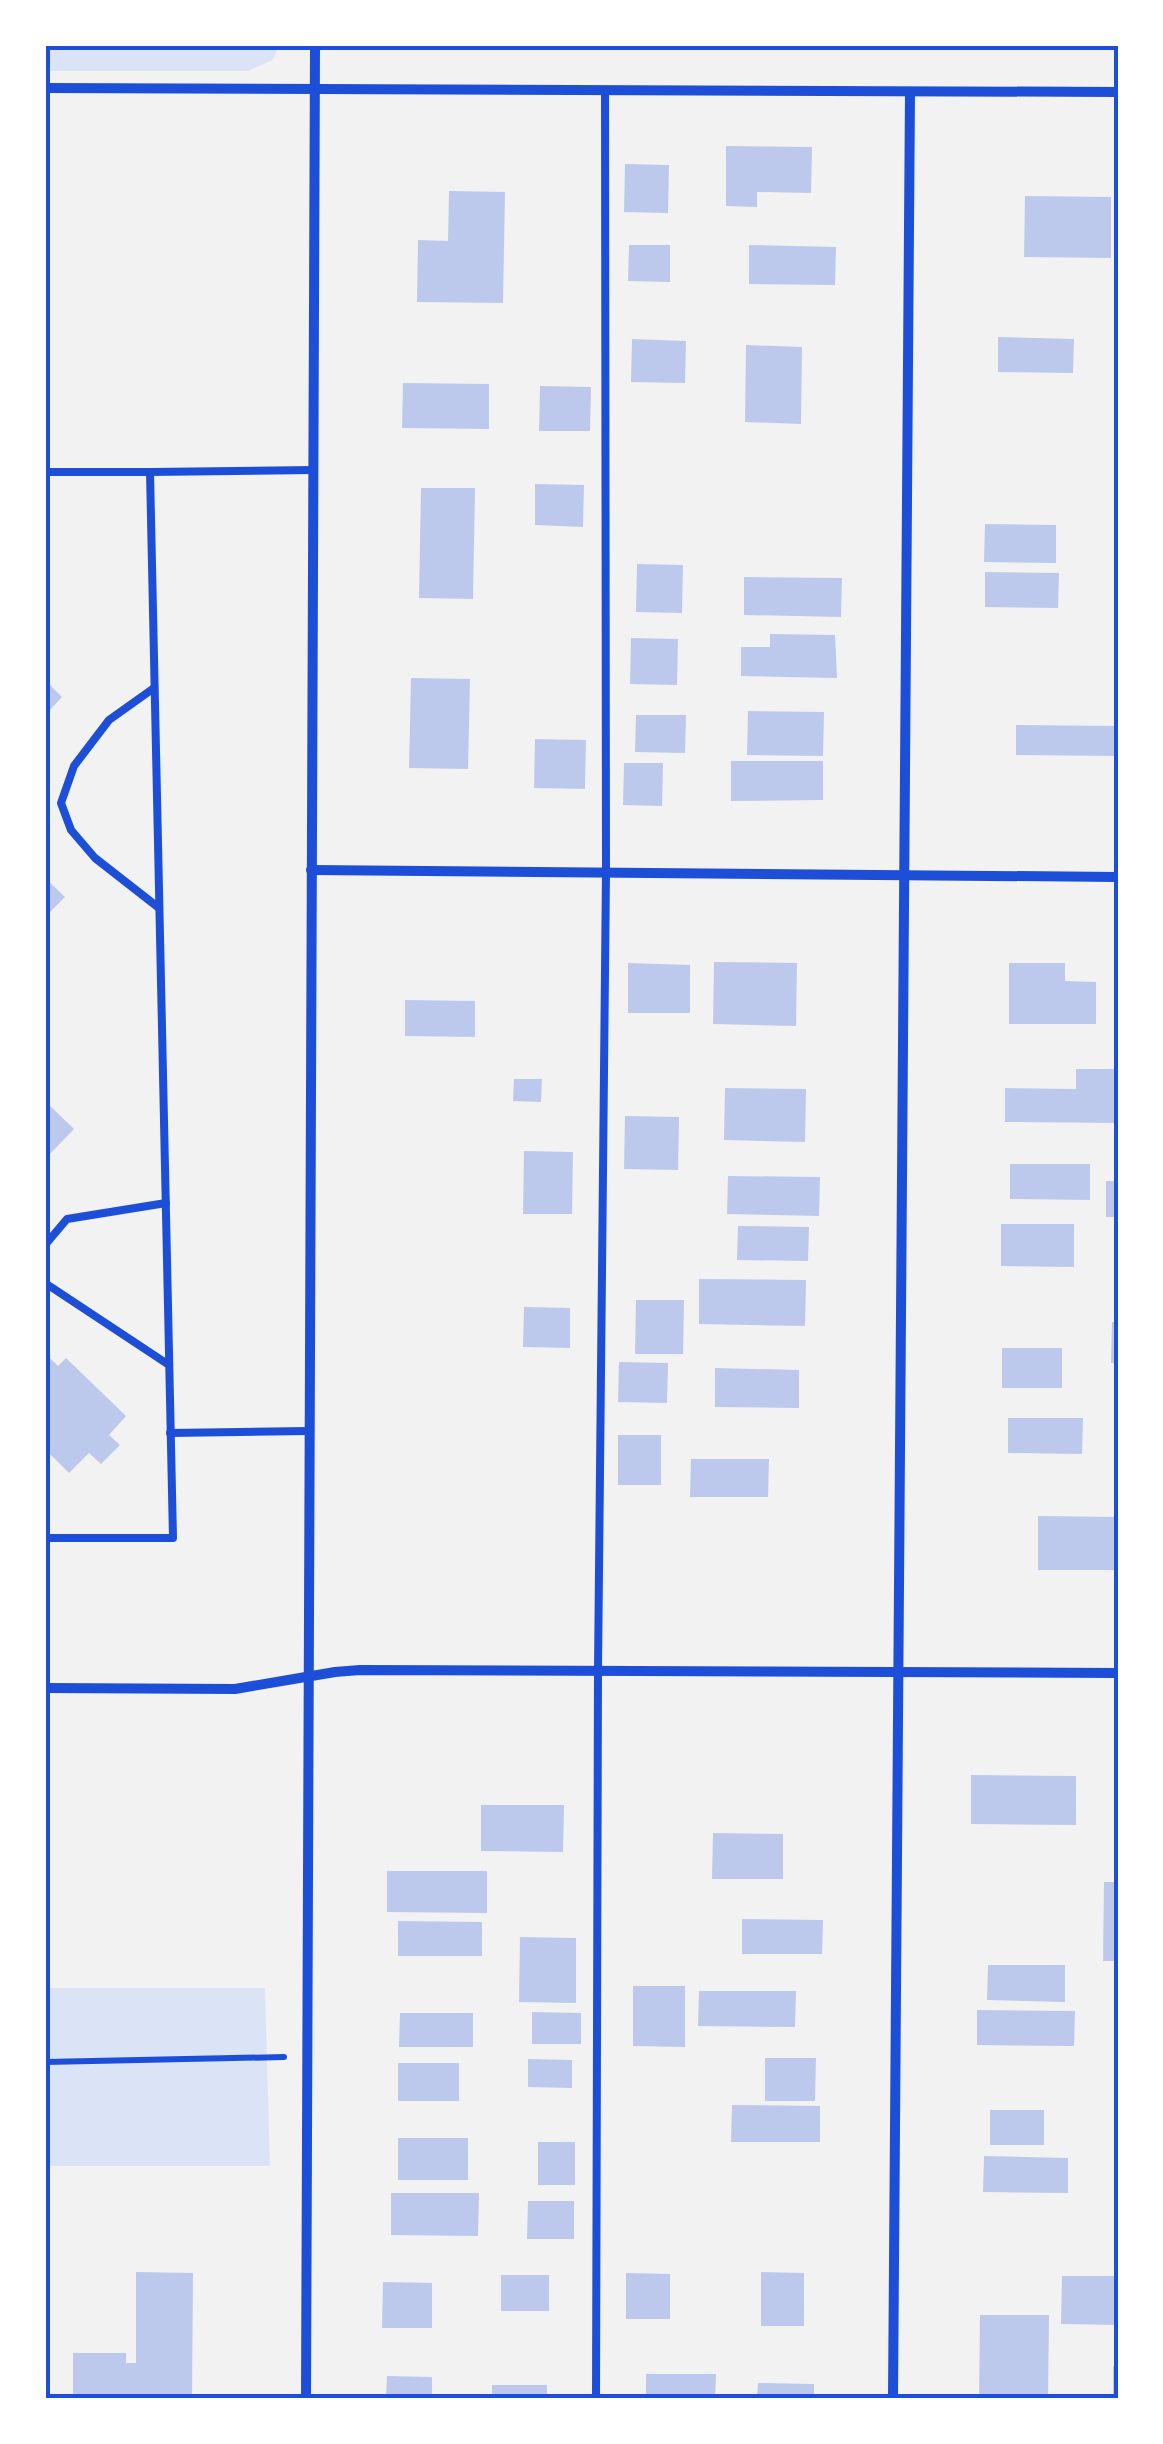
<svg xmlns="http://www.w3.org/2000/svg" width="1163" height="2444" viewBox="0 0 1163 2444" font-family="Lora,serif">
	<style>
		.green { fill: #dbe4f7 }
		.building { fill: #bdc9ec }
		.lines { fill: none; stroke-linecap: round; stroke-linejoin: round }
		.path { stroke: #1d4ed8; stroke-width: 6 }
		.service { stroke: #1d4ed8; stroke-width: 8 }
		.minor { stroke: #1d4ed8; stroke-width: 10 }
		.neatline { fill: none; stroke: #1d4ed8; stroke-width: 4 }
	</style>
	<rect width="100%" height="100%" fill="#f2f2f2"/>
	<g class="green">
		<path d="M45,45H279L273,60L248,71H45Z"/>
		<path d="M45,1988H265L270,2166H45Z"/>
	</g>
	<g class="building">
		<path d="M726,146L812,147L811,193L757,192V207L726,206Z"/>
		<path d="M625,164L669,165L668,213L624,212Z"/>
		<path d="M449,191L505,192L503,303L417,302L418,240L448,241Z"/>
		<path d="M1025,196L1111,197V258L1024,257Z"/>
		<path d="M629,245H670V282L628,281Z"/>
		<path d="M749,245L836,247L835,285L749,284Z"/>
		<path d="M998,337L1074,339L1073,373L998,372Z"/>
		<path d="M632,339L686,341L685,383L631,382Z"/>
		<path d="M746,345L802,347L801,424L745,422Z"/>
		<path d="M403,383L489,384V429L402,428Z"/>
		<path d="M540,386L591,387L590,431H539Z"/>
		<path d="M535,484L584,485L583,527L535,525Z"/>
		<path d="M421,488H475L473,599L419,598Z"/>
		<path d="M985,524L1056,525V563L984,562Z"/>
		<path d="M637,564L683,565L682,613L636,612Z"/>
		<path d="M985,572L1059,573L1058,608L985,607Z"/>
		<path d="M744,577L842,578L841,617L744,615Z"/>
		<path d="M770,634L835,635L837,678L741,676V647H770Z"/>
		<path d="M631,638L678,639L677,685L630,684Z"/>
		<path d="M411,678L470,679L468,769L409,768Z"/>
		<path d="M45,680L62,697L48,712L45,709Z"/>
		<path d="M748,711L824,712L823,756L747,755Z"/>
		<path d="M636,715H686L685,753L635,752Z"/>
		<path d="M1016,725L1118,726V756L1016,755Z"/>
		<path d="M535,739L586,740L585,789L534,788Z"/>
		<path d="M731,761H823V800L731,801Z"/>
		<path d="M624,763H663L662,806L623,805Z"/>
		<path d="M45,878L65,897L45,917Z"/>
		<path d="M714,962L797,963L796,1026L713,1024Z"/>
		<path d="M628,963L690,965V1013H628Z"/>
		<path d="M1009,963H1065V981L1096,982V1024H1009Z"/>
		<path d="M405,1000L475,1001V1037L405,1036Z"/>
		<path d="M1076,1069H1118V1123L1005,1122V1088L1076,1089Z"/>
		<path d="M514,1079H542L541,1102L513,1101Z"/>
		<path d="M725,1088L806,1089L805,1142L724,1140Z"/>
		<path d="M45,1101L74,1129L45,1159Z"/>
		<path d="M625,1116L679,1117L678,1170L624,1169Z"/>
		<path d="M524,1151L573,1152L572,1214H523Z"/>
		<path d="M1010,1164H1090V1200L1010,1199Z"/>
		<path d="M728,1176L820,1177L819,1216L727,1214Z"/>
		<rect x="1106" y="1181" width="12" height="36"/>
		<path d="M1001,1224H1074V1267L1001,1266Z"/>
		<path d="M738,1226L809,1227L808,1261L737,1260Z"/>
		<path d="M699,1279L806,1280L805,1326L699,1324Z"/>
		<path d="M636,1300H684L683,1354H635Z"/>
		<path d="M524,1307L570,1308V1348L523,1347Z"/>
		<path d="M1112,1322H1118V1363H1111Z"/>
		<rect x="1002" y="1348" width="60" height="40"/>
		<path d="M45,1353L58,1366L66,1358L126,1416L109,1435L120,1445L101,1464L89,1453L69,1473L45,1449Z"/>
		<path d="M619,1362L668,1363L667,1403L618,1402Z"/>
		<path d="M715,1368L799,1370V1408L715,1407Z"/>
		<path d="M1008,1418H1083L1082,1454L1008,1453Z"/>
		<rect x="618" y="1435" width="43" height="50"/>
		<path d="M691,1459H769L768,1497H690Z"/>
		<path d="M1038,1516L1118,1517V1570H1038Z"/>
		<path d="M971,1775L1076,1776V1825L971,1824Z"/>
		<path d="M481,1805H564L563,1852L481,1851Z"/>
		<path d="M713,1833L783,1834V1879H712Z"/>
		<path d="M387,1871H487V1913L387,1912Z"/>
		<path d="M1104,1882H1118V1961H1103Z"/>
		<path d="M742,1919L823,1920L822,1954H742Z"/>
		<path d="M398,1921L482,1922V1956H398Z"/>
		<path d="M520,1937L576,1938V2003L519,2002Z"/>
		<path d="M988,1965H1065V2002L987,2000Z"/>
		<path d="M633,1986H685V2047L633,2046Z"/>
		<path d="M699,1991H796L795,2027L698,2026Z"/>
		<path d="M977,2010L1075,2011L1074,2046L977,2045Z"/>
		<path d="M532,2012L581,2013V2044H532Z"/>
		<path d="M400,2013H473V2047H399Z"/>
		<path d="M765,2058H816L815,2101H765Z"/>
		<path d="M528,2059L572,2060V2088L528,2087Z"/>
		<rect x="398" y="2063" width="61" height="38"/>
		<path d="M732,2105L820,2106V2142H731Z"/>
		<rect x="990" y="2110" width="54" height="35"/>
		<rect x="398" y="2138" width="70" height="42"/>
		<rect x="538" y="2142" width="37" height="43"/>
		<path d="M984,2156L1068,2158V2193L983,2192Z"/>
		<path d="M391,2193H479L478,2236L391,2235Z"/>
		<path d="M528,2201H574V2239H527Z"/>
		<path d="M136,2272L193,2273L192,2399H73V2353H126V2363H136Z"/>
		<path d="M761,2272L804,2273V2326H761Z"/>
		<path d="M626,2273L670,2274V2319H626Z"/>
		<rect x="501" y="2275" width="48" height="36"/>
		<path d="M1062,2276H1118V2325L1061,2324Z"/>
		<path d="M383,2282L432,2283V2328H382Z"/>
		<path d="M980,2315H1049L1048,2399H979Z"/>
		<rect x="1113" y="2366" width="5" height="33"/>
		<path d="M646,2374H716L715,2399H646Z"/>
		<path d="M387,2376L432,2377V2399H386Z"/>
		<path d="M758,2383L814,2384V2399H757Z"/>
		<rect x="492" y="2385" width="55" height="14"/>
	</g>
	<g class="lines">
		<path class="path" d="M45,2062L284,2057"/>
		<g class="service">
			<path d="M45,472H150"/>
			<path d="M154,688L109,720L74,766L61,803L71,830L95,858L159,908"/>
			<path d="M45,1245L67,1219L166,1203"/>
			<path d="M45,1283L169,1365"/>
			<path d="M170,1433L308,1431"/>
			<path d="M45,1538H173L150,472L314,470"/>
			<path d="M596,2399L598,1670L606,871L605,90"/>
		</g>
		<g class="minor">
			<path d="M45,88L1118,92"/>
			<path d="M311,870L1118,877"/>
			<path d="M45,1688L235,1689L335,1672L360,1670L1118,1673"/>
			<path d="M306,2399L315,45"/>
			<path d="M893,2399L910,92"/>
		</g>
	</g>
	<rect width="1163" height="2444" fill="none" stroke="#ffffff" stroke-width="95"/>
	<rect x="48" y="48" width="1068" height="2348" class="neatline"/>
</svg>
